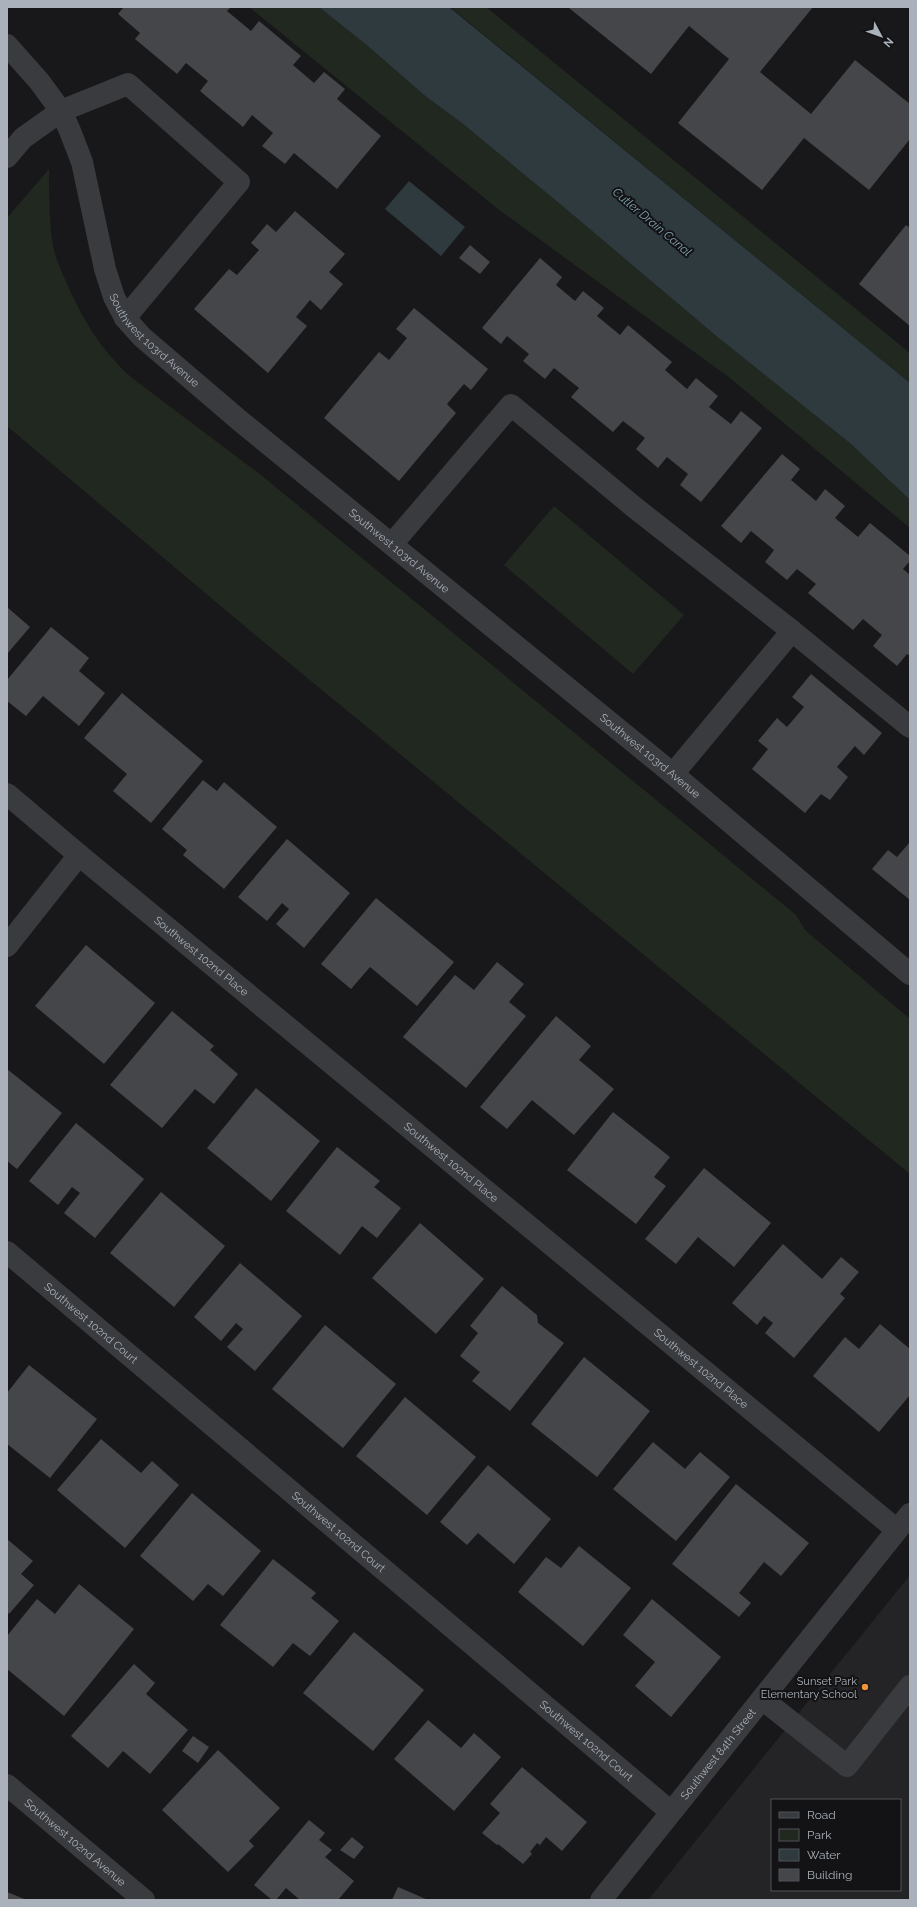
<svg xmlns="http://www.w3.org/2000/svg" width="917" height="1907" viewBox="0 0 917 1907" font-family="Raleway,sans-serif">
  <rect width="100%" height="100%" fill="#18181a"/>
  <!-- built -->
  <path fill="#242427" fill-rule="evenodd" d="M910,1575v325h-262zM772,1800h128v90h-128z"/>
  <!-- green -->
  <g fill="#202820">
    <polygon points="249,7 319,7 369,47 424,95 463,124 566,209 715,335 851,444 910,500 910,528 730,378 498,209"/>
    <polygon points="450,7 486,7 910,353 910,383"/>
    <path d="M49,169c0,26 0,52 4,77 3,14 9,27 15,40 16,36 34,65 64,92l129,97 535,440 9,15 105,89v155l-662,-545 -241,-203v-208z"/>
    <polygon points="554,506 684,615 633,674 504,565"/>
  </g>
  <!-- water -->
  <g fill="#2e3a3e">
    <polygon points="319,7 449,7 910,383 910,500 851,444 715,335 566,209 463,124 424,95 369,47"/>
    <polygon points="409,181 465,227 441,256 385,209"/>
  </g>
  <!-- building -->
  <g fill="#44464a">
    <polygon points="124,7 231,7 227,11 251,31 259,21 301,56 293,65 314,83 324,72 345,89 337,99 381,136 337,189 294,153 285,164 262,146 273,133 252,115 243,127 200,91 208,81 186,63 177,74 135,39 140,33 118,14"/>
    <polygon points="570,7 813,7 760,72 811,114 855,60 910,104 910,139 869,190 804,138 762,190 678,123 729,59 689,26 651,74 569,8"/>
    <polygon points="295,211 345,254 329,272 343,284 321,310 310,300 296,317 307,326 268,373 194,309 229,269 237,275 259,250 251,243 267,224 276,232"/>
    <polygon points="906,225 910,228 910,326 859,284"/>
    <polygon points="470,245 490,262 480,274 459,258"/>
    <polygon points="540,258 562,277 556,285 575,301 583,291 604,308 597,316 620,335 628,325 672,362 665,370 687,389 696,378 718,396 709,407 731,424 741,411 762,428 701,502 680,485 688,474 667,457 658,468 636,449 645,438 623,421 613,432 571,397 579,388 554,368 545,379 523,361 529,354 507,336 501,344 482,328"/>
    <polygon points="414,308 488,369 471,390 464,384 447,404 456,413 399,481 324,418 379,352 389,360 407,338 396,329"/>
    <polygon points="782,454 800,469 791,480 816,501 825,489 845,506 835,518 858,537 870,523 910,556 910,561 903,569 910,575 910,656 907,654 897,666 873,646 882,635 863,619 853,630 808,593 816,584 797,569 787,580 765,562 774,550 751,531 741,543 721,526"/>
    <polygon points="7,607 30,627 7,654"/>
    <polygon points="51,627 89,658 79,671 105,693 79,726 43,696 26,716 7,701 7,680"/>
    <polygon points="811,674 882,733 864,755 855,746 837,767 848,777 830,800 821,794 805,813 752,769 768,749 758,741 777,718 787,727 804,707 792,697"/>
    <polygon points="122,693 203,761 151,823 113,791 127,774 84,738"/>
    <polygon points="203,780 217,791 224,782 277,827 224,889 183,855 187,850 162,829"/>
    <polygon points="287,839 350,893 304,948 276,924 289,909 282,903 267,921 238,897"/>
    <polygon points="910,842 910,900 872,869 888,850 897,857"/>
    <polygon points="376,898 454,962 417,1006 370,967 351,989 321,964"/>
    <polygon points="86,945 155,1003 104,1064 35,1006"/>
    <polygon points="497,962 524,984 509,1002 526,1016 466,1088 403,1037 455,975 474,990"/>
    <polygon points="172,1011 214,1046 210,1050 238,1074 214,1104 195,1089 162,1128 110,1085"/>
    <polygon points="556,1016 591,1046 579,1060 614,1089 574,1135 532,1100 507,1129 480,1107"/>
    <polygon points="7,1069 62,1113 17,1169 7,1161"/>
    <polygon points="256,1088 320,1141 271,1201 207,1148"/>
    <polygon points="613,1112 670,1157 654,1177 666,1186 636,1224 567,1170"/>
    <polygon points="76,1123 144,1179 95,1238 64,1213 80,1193 72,1187 58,1205 29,1181"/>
    <polygon points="337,1147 380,1181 374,1187 401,1208 377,1238 362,1226 340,1255 286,1211"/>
    <polygon points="704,1168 771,1223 734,1267 698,1237 676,1264 645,1239"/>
    <polygon points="161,1192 225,1246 174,1307 110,1253"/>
    <polygon points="420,1223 484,1279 436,1334 372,1278"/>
    <polygon points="783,1244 822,1279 841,1257 859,1272 840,1294 845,1298 794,1358 765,1333 773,1323 764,1316 757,1325 732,1303"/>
    <polygon points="240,1263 302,1316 255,1371 227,1347 243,1329 236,1323 221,1341 194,1317"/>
    <polygon points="502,1286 537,1315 538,1323 564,1343 510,1411 472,1381 480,1372 460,1356 478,1333 470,1326"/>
    <polygon points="880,1324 910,1349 910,1395 879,1432 813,1376 845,1337 859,1349"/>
    <polygon points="325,1325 396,1384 343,1448 272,1389"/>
    <polygon points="584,1357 650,1411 597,1477 531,1424"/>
    <polygon points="29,1365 97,1419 50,1478 7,1444 7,1393"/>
    <polygon points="405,1397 476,1457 427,1515 356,1456"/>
    <polygon points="101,1439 141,1473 152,1461 179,1485 125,1548 57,1490"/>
    <polygon points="653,1442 685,1469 700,1452 730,1477 676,1541 613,1489"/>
    <polygon points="488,1465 551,1519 514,1564 478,1533 467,1545 440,1522"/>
    <polygon points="736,1484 809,1543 781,1576 764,1562 739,1593 751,1603 739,1617 672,1564"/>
    <polygon points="192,1493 261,1551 223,1596 208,1584 193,1601 140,1556"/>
    <polygon points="7,1539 33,1561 21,1574 34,1585 9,1614 7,1611"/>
    <polygon points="579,1546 631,1588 583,1646 518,1592 546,1557 561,1568"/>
    <polygon points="273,1559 316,1593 311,1598 339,1621 310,1656 293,1643 273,1667 220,1625"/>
    <polygon points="79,1584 134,1629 64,1716 7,1669 7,1636 37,1599 55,1614"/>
    <polygon points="652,1599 721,1657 671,1717 635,1686 655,1662 623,1635"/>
    <polygon points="354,1632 424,1690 373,1751 303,1693"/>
    <polygon points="134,1664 155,1683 146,1694 188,1730 150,1774 123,1751 108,1768 71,1736"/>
    <polygon points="428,1720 461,1748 474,1733 501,1757 454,1811 394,1759"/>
    <polygon points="193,1736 209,1747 198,1763 182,1751"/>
    <polygon points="218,1750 280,1808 249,1841 254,1846 228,1872 162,1810"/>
    <polygon points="522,1767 587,1822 562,1851 546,1837 540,1845 537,1843 530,1852 532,1854 523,1864 498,1844 497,1845 482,1833 500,1813 490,1804"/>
    <polygon points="309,1820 325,1833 319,1840 332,1850 325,1857 354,1881 338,1900 300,1900 286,1888 276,1900 272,1900 254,1885"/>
    <polygon points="352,1837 364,1847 354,1859 340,1850"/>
    <polygon points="398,1887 428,1900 392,1900"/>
    <polygon points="7,1892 27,1900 7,1900"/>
  </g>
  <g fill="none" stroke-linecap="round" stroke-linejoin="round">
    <!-- minor -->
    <g stroke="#393b3f" stroke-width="22">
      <path id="s1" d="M7,45l32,36 22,30 9,20 12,31 23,107 9,28 11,21 17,19 97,83 434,354 237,200"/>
      <polyline points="7,157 23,138 61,111 128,84 239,182 125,318"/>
      <polyline points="392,544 511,405 634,507 792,631"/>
      <polyline points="673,774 792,631 910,727"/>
      <path id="s2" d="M7,794l72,61 818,675"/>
      <polyline points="7,946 79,855"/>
      <path id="s3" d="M7,1252l664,560"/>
      <polyline points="762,1699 847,1766 910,1686"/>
      <path id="s4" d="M7,1785l137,115"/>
      <path id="s5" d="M601,1900l309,-386"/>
    </g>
  </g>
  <!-- markers -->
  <circle fill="#f19338" stroke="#131315" stroke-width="1.5" cx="865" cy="1687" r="4"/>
  <g text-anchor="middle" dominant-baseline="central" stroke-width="4" stroke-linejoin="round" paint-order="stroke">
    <!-- street labels -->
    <g font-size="11" fill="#aab1ba" stroke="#131315">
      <text stroke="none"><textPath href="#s1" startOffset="339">Southwest 103rd Avenue</textPath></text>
      <text stroke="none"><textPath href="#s1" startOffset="663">Southwest 103rd Avenue</textPath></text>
      <text stroke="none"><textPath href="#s1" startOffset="987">Southwest 103rd Avenue</textPath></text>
      <text stroke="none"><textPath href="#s2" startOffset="253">Southwest 102nd Place</textPath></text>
      <text stroke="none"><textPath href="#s2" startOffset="577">Southwest 102nd Place</textPath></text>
      <text stroke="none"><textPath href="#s3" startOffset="110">Southwest 102nd Court</textPath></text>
      <text stroke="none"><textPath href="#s2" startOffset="901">Southwest 102nd Place</textPath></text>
      <text stroke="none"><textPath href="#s3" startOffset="434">Southwest 102nd Court</textPath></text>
      <text stroke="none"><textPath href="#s3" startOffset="758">Southwest 102nd Court</textPath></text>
      <text stroke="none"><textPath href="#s5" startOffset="187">Southwest 84th Street</textPath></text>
      <text stroke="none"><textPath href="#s4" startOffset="89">Southwest 102nd Avenue</textPath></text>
    </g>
    <!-- poi labels -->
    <g font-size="11" fill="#aab1ba" stroke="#131315" text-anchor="end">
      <text x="857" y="1681">Sunset Park<tspan x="857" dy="13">Elementary School</tspan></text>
    </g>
    <!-- water labels -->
    <g font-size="12" font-style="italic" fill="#82a5b4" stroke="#131315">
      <text transform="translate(652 222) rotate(40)">Cutler Drain Canal</text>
    </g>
  </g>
  <!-- border -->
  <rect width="917" height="1907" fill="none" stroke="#aab1ba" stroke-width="16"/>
  <!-- legend -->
  <rect x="771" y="1799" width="130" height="92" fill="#131315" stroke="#4f5257"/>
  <rect x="779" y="1812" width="20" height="6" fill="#393b3f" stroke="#4f5257"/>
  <text x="807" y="1819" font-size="12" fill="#aab1ba">Road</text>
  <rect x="779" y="1829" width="20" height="12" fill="#202820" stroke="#4f5257"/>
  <text x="807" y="1839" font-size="12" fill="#aab1ba">Park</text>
  <rect x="779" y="1849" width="20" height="12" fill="#2e3a3e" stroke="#4f5257"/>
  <text x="807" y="1859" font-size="12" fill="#aab1ba">Water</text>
  <rect x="779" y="1869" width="20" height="12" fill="#44464a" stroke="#4f5257"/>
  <text x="807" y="1879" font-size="12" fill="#aab1ba">Building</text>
  <!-- north arrow -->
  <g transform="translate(881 36) rotate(131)" stroke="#131315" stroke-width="3" paint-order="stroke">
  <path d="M0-3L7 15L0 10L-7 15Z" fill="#aab1ba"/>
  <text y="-6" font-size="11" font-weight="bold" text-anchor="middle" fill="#aab1ba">N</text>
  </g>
</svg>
